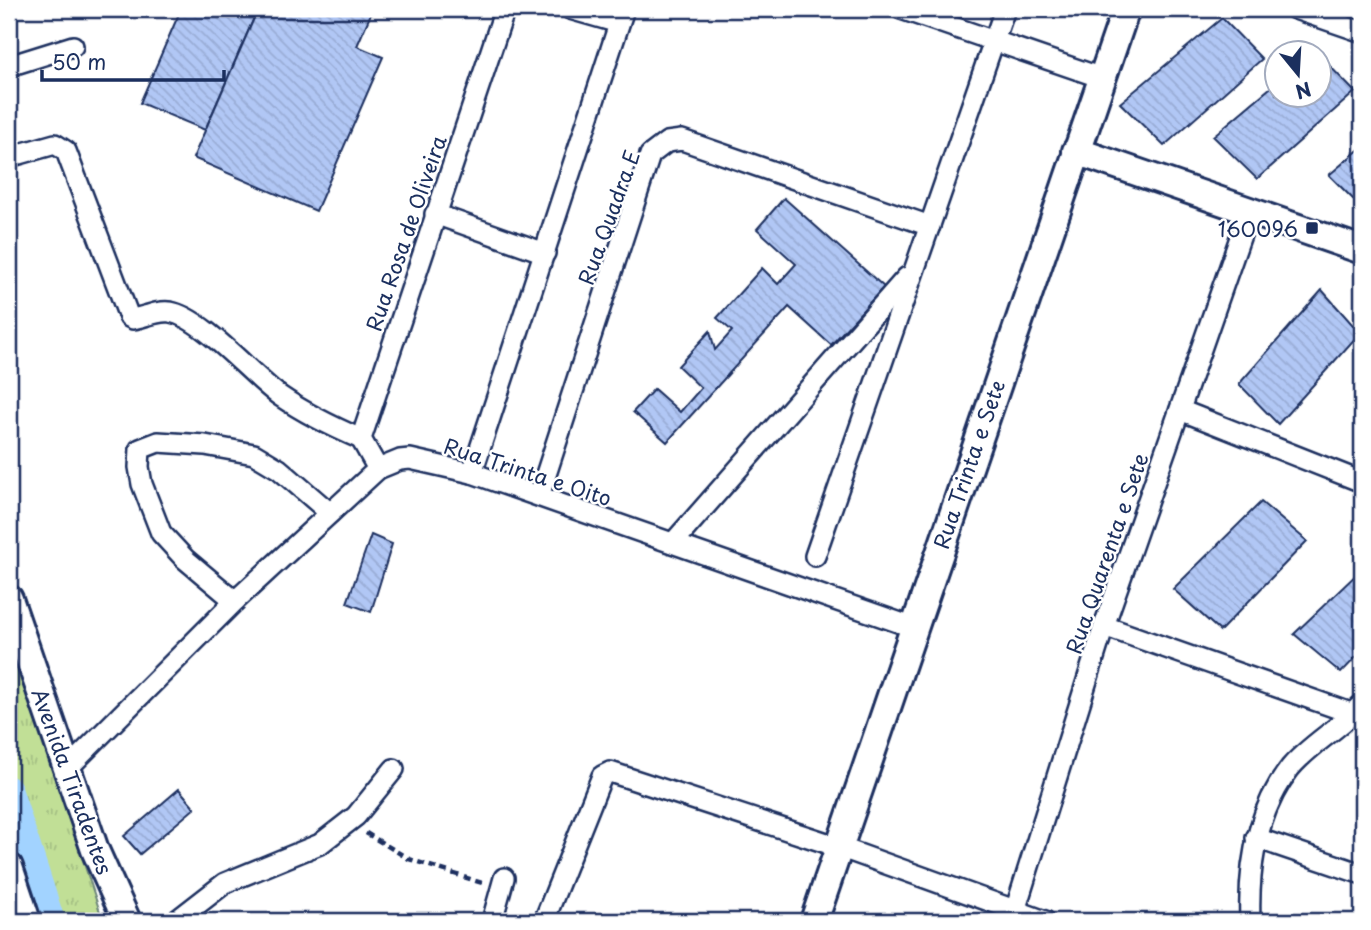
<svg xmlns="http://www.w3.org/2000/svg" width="1371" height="930" viewBox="0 0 1371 930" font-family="'Playpen Sans',sans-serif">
  <defs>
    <pattern id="park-tufts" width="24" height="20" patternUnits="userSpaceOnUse" patternTransform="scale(1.75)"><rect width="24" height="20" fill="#c1df96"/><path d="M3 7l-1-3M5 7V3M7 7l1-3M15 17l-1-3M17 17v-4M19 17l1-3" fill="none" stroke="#a5c084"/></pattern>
    <pattern id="building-back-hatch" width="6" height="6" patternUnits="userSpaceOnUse" patternTransform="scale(1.75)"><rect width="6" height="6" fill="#b1c7f5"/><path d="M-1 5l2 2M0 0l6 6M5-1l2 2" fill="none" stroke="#98abd4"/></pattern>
  </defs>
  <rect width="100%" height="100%" fill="#fff"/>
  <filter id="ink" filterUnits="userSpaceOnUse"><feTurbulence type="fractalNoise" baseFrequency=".0143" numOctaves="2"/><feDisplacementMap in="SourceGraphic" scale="14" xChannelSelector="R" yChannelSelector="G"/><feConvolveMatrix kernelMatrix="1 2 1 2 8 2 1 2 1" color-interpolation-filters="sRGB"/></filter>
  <g filter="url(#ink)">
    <!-- park -->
    <polygon fill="url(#park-tufts)" stroke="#6e877a" stroke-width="2" points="9,636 103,921 37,921 9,840"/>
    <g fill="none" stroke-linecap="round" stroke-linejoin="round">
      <!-- canal -->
      <polyline stroke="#a2d3ff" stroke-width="26" points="9,789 52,921"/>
    </g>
    <!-- building -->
    <g fill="url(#building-back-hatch)" stroke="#1b2f5e" stroke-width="2">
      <polygon points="181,9 231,9 254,18 205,130 140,103"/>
      <polygon points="258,9 373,9 357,46 383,57 316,211 193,158"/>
      <polygon points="1222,18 1262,59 1164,146 1120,103"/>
      <polygon points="1318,54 1355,92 1257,179 1213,136 1276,83 1276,94 1318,94"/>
      <polygon points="1362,147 1362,208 1329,175"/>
      <polygon points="784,198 884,287 831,345 789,307 667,442 633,412 654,389 680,412 701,388 678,366 710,331 715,350 732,331 717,318 762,268 778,284 796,264 757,229"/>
      <polygon points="1322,290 1360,333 1278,424 1239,384"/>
      <polygon points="1261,502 1307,541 1220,631 1173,589"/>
      <polygon points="371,535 392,544 371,612 347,603"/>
      <polygon points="1362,569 1362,651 1341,673 1294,634"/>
      <polygon points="179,789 195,808 140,854 124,836"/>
    </g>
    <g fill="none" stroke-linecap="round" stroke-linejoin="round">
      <defs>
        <g id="street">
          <polyline points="570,9 619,23"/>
          <polyline points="901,9 1102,78"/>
          <polyline points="1295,9 1362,32"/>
          <polyline points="9,66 73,46"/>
          <path d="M9,157l46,-13 11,7 63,166 4,2c11,-2 26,-9 37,-7 32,5 83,65 110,84 26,18 53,31 81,43"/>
          <polyline points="435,214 545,253"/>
          <polyline points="1180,410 1362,482"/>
          <polyline points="378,469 361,439 505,9"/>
          <polyline points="472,473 624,9"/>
          <polyline points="539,496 650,155 667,142 682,140 930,226"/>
          <polyline points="673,543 907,277"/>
          <polyline points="815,556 1005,9"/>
          <polyline points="235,601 185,559 161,533 142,484 139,467 140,449 158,442 205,445 254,454 279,469 330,513"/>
          <polyline points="1104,626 1362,717"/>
          <polyline points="67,769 235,601 378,469 400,460 410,459 472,473 912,627"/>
          <polyline points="1256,838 1362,874"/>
          <polyline points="1015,911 1104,626 1249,212"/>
          <polyline points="176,921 225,883 320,844 356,816 394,769"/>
          <polyline points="492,921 504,878"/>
          <polyline points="544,921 602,776 610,772 839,847 1045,921"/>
          <path d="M1250,921c-2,-53 6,-109 40,-153 19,-23 49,-39 69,-61"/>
        </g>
        <g id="secondary">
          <polyline points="1076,151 1362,250"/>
          <polyline points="9,599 95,850 127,921"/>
          <polyline points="9,867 27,921"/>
          <polyline points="814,921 1126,9"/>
        </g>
      </defs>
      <!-- street casing -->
      <use href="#street" stroke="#1b2f5e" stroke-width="24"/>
      <!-- secondary casing -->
      <use href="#secondary" stroke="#1b2f5e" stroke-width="32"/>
      <!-- path -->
      <polyline stroke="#1b2f5e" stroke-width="4.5" stroke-dasharray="7 5" stroke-linecap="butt" points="366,833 409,859 482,883"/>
      <!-- street -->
      <use href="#street" stroke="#fff" stroke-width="19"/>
      <!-- secondary -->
      <use href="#secondary" stroke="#fff" stroke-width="26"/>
    </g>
  </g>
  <!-- markers -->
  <rect fill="#1b2f5e" stroke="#fff" stroke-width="2.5" x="1305" y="221" width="14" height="14" rx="3.5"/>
  <g text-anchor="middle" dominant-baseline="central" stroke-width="5" stroke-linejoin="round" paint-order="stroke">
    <!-- street labels -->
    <g font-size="21" fill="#1b2f5e" stroke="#fff">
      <text transform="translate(608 217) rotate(-70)">Rua Quadra E</text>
      <text transform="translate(405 233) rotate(-71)">Rua Rosa de Oliveira</text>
      <text transform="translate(968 464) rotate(-71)">Rua Trinta e Sete</text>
      <text transform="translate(528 471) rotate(18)">Rua Trinta e Oito</text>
      <text transform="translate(1106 553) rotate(-71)">Rua Quarenta e Sete</text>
      <text transform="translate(73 781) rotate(70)">Avenida Tiradentes</text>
    </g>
    <!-- poi labels -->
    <g font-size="21" fill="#1b2f5e" stroke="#fff" text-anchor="end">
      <text x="1298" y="228">160096</text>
    </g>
  </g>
  <!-- margin -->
  <rect width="1371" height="930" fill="none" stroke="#fff" stroke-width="35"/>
  <rect x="18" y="18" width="1336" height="895" fill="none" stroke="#1b2f5e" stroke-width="2.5" filter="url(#ink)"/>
  <!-- north arrow -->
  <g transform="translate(1298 74) rotate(162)"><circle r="33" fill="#ffffff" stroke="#a4acbf" stroke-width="2"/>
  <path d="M0-5L12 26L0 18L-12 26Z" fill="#1b2f5e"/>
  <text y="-10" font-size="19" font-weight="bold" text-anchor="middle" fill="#1b2f5e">N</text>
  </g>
  <!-- scale -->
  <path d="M42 70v10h182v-10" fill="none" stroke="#1b2f5e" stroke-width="3.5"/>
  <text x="52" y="70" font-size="21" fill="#1b2f5e" stroke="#ffffff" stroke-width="5" paint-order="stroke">50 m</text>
</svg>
